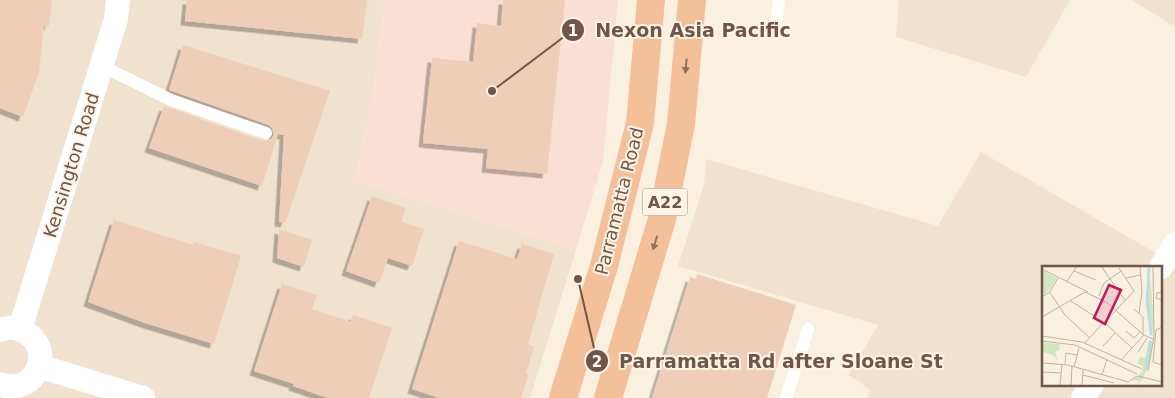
<svg xmlns="http://www.w3.org/2000/svg" width="1175" height="398" viewBox="0 0 1175 398" font-family="'DejaVu Sans',sans-serif">
  <defs>
    <filter id="shadow"><feDropShadow dx="-4.5" dy="4.5" stdDeviation="0" flood-color="#0004"/></filter>
  </defs>
  <rect width="100%" height="100%" fill="#faf0e0"/>
  <!-- residential -->
  <g fill="#f1e1cf" fill-rule="evenodd">
    <polygon points="0,0 384,0 374,88 355,180 576,250 530,398 0,398"/>
    <polygon points="899,0 1070,0 1026,77 896,37"/>
    <polygon points="1132,0 1175,0 1175,27"/>
    <path d="M981,152l194,112v134h-309l5,-8 -22,-15 29,-50 -200,-59 26,-81 2,-26 232,67zM1044,267h117v117h-117z"/>
  </g>
  <!-- commercial -->
  <polygon fill="#fadfd4" points="384,0 618,0 603,161 576,250 355,180 374,88"/>
  <!-- building -->
  <g fill="#eecdb9" filter="url(#shadow)">
    <polygon points="0,0 52,0 49,26 44,25 39,72 23,117 0,108"/>
    <polygon points="187,0 367,0 362,39 185,21"/>
    <polygon points="503,0 565,0 547,174 486,168 488,149 423,143 432,58 473,62 477,23 501,26"/>
    <polygon points="183,45 330,91 285,223 279,222 284,135 278,134 262,186 149,148 164,106 263,141 271,139 274,135 272,128 269,125 169,90"/>
    <polygon points="372,196 406,208 401,222 424,229 412,266 388,258 379,283 346,271"/>
    <polygon points="114,220 193,245 194,242 241,256 214,344 145,323 88,302"/>
    <polygon points="279,229 312,240 304,267 277,258"/>
    <polygon points="459,241 517,259 522,244 554,254 528,344 534,347 526,373 529,374 521,398 439,398 412,389"/>
    <polygon points="697,274 796,305 767,398 652,398 690,277 696,279"/>
    <polygon points="282,284 317,295 312,309 351,322 353,315 392,328 369,398 328,398 293,386 294,384 254,371"/>
  </g>
  <g fill="none" stroke-linecap="round" stroke-linejoin="round">
    <!-- service -->
    <g stroke="#fff" stroke-width="12">
      <polyline points="775,34 779,0"/>
      <polyline points="102,66 171,100 266,133"/>
      <polyline points="786,398 808,329"/>
    </g>
    <!-- minor -->
    <g stroke="#fff" stroke-width="24">
      <polyline points="1161,267 1175,244"/>
      <polyline points="20,329 116,19 118,0"/>
      <path d="M0,330c7,-3 16,-3 23,1 34,16 13,67 -23,53"/>
      <polyline points="39,366 143,398"/>
      <polyline points="1083,398 1092,384"/>
    </g>
    <!-- trunk -->
    <g stroke="#f4c09a" stroke-width="28">
      <polyline points="563,398 604,266 640,123 651,0"/>
      <polyline points="608,398 662,219 681,124 692,0"/>
    </g>
  </g>
  <!-- one-way arrows -->
  <defs><path id="oneway-solid" d="M-6-.8H1V-3.2L6.5 0L1 3.2V.8H-6Z" transform="scale(1.25)"/></defs>
  <g fill="#90705d">
    <use href="#oneway-solid" transform="translate(686 66) rotate(95)"/>
    <use href="#oneway-solid" transform="translate(655 243) rotate(107)"/>
  </g>
  <g text-anchor="middle" dominant-baseline="central" stroke-width="4" stroke-linejoin="round" paint-order="stroke">
    <!-- shield labels -->
    <rect fill="#fef4e6" stroke="#9a8578" stroke-width="1" x="642.5" y="188.5" width="45" height="27" rx="4"/>
    <g font-size="16" font-weight="bold" fill="#6f5649">
      <text x="665" y="202">A22</text>
    </g>
    <!-- street labels -->
    <g font-size="18" fill="#6f5649" stroke="#fef4e6">
      <text transform="translate(71 165) rotate(-73)">Kensington Road</text>
      <text transform="translate(619 201) rotate(-76)">Parramatta Road</text>
    </g>
  </g>
  <!-- overview -->
  <g transform="translate(1042 266)">
    <rect width="120" height="120" fill="#faf0e0"/>
    <path d="M107,0l5,52 -2,19 -5,-37zM0,4l15,8 -8,13 -7,5zM107,74l4,2 -4,24 -7,14 -6,6 4,-6 -9,1 11,-9 1,-6 -5,-2 2,-7 5,1zM1,77l17,1 -1,7h-4l3,12 -3,-7 -12,-4z" fill="#d1e6c0"/>
    <path fill="none" stroke="#b6dde2" stroke-width="2.5" d="M107,0l-2,35 4,34M104,104l5,-29"/>
    <path fill="none" stroke="#c2b2a4" stroke-width="1" d="M59,0l24,34M0,3l46,23M32,5l22,9M84,12l15,-3M25,15l10,-15M120,26l-5,1 -1,5 6,2M8,27l15,22 25,23M57,30l5,-13 17,-12M0,31l8,-5 8,-14M29,35l32,21M92,43l9,8v17M97,47l3,-21 -2,-26M0,51l43,-25 21,10 38,33 9,4M63,56l29,-31 -15,-23M63,57l27,25M120,61l-6,3 -3,32 9,3M84,65l8,7 6,-6M0,70l40,6 60,27M0,75l33,4 62,29M43,77l18,-20M61,80l12,-13M96,86l9,-14M79,94l23,-25M0,97l26,2 46,13M23,99l1,-12 11,2M32,101l5,-19M106,105l6,-34 -1,-71M0,106l19,1M41,109l31,8M60,109l5,-16M96,110l24,6M73,112l13,4 9,-6M18,120l2,-22M29,120l1,-20M40,120l1,-16"/>
    <path fill="#c2185b" fill-opacity="0.15" stroke="#c2185b" stroke-width="2.5" d="M67,19l12,5 -16,34 -11,-6z"/>
    <rect width="120" height="120" fill="none" stroke="#6f5649" stroke-width="2.5"/>
  </g>
  <!-- callouts -->
  <path fill="none" stroke="#6f5649" stroke-width="2" d="M492 91L573 30M578 279L597 361"/>
  <g fill="#6f5649" stroke="#fef4e6" stroke-width="2">
    <circle cx="492" cy="91" r="5"/>
    <circle cx="578" cy="279" r="5"/>
    <circle cx="573" cy="30" r="12"/>
    <circle cx="597" cy="361" r="12"/>
  </g>
  <g font-size="15" text-anchor="middle" font-weight="bold" fill="#fff">
    <text x="573" y="36">1</text>
    <text x="597" y="367">2</text>
  </g>
  <g font-size="19" text-anchor="middle" font-weight="bold" fill="#6f5649" stroke="#fef4e6" stroke-width="4" stroke-linejoin="round" paint-order="stroke">
    <text x="693" y="37">Nexon Asia Pacific</text>
    <text x="781" y="368">Parramatta Rd after Sloane St</text>
  </g>
</svg>
